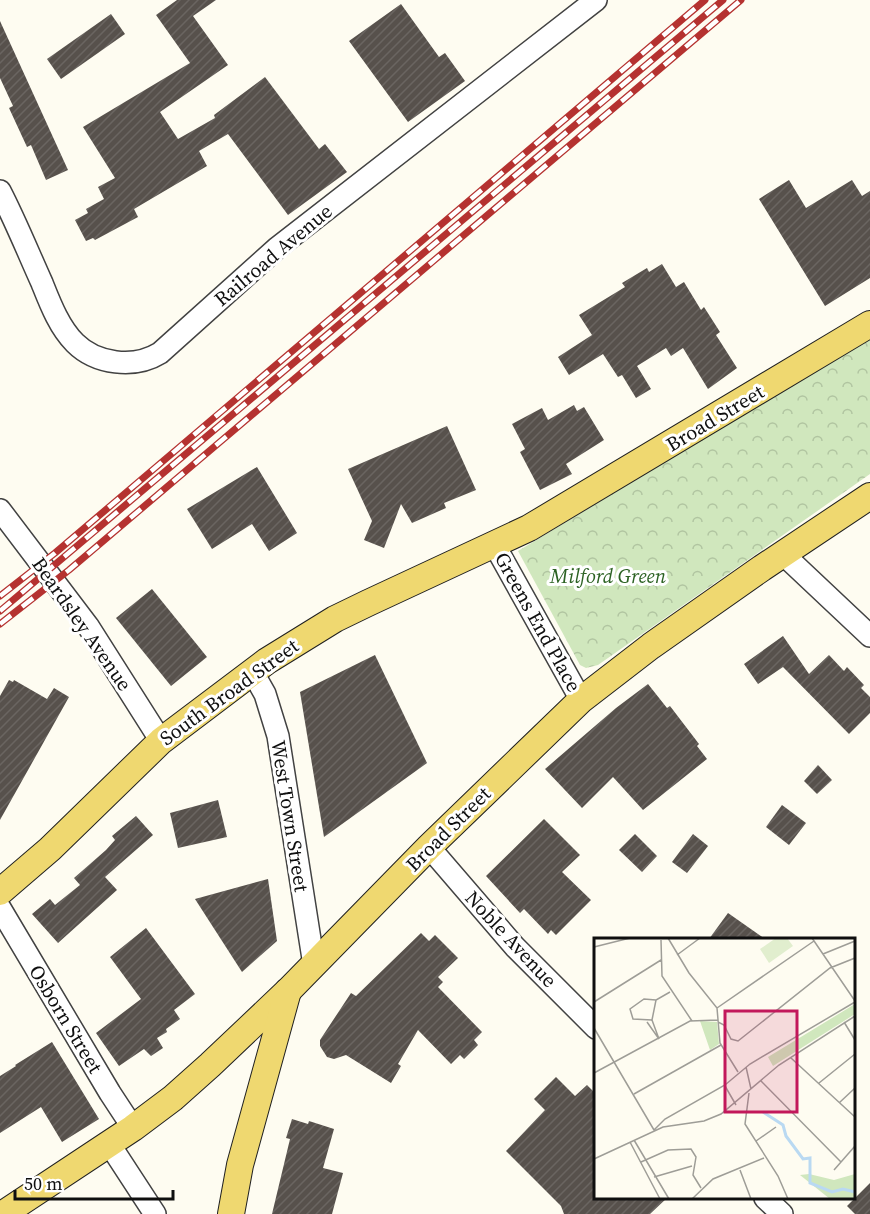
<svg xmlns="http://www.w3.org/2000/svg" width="870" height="1214" viewBox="0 0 870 1214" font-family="'Source Serif 4',serif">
  <defs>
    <pattern id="park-crowns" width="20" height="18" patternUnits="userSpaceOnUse" patternTransform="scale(1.5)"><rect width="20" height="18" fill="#d0e7bd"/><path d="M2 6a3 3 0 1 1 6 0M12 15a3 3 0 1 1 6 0" fill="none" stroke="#b1c5a1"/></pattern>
    <pattern id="building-hatch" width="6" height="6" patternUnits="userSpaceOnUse" patternTransform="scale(1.5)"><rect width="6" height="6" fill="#57514c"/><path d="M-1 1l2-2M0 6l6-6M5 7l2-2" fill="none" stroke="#6a6561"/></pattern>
  </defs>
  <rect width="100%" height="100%" fill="#fefcf1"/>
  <!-- park -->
  <polygon fill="url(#park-crowns)" points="870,338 870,474 598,665 586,668 580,665 518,551"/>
  <!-- building -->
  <g fill="url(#building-hatch)">
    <polygon points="177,0 216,0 193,16 228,65 160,112 178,139 215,118 214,115 265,77 319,149 325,144 347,172 288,215 228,134 199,151 207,166 134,209 138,217 95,240 93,238 86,241 75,220 88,213 86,209 104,199 98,187 115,178 83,127 190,63 156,15"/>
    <polygon points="401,4 439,57 445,53 465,81 408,122 349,41"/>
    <polygon points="111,14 125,34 61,79 47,59"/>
    <polygon points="0,21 68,170 46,180 31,145 27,147 9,108 13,106 0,78"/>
    <polygon points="789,180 806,208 852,180 862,196 870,191 870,278 825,306 759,199"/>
    <polygon points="662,264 676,287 684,282 701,310 704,307 720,332 716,335 737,368 708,389 683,348 671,356 666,348 637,366 651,389 636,398 622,375 618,377 603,354 569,375 558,357 592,335 579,315 625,287 622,283 647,268 649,272"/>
    <polygon points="574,405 577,411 584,407 604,440 566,464 572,474 540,490 520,452 525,449 512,424 542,408 548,420"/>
    <polygon points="447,426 476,490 444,503 446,508 412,523 401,504 384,548 364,540 372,521 348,469"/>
    <polygon points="257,467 297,533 269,551 252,524 212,549 187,509"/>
    <polygon points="152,589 207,657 171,686 116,618"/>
    <polygon points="783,636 809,674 829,655 844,671 847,667 864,685 861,688 870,697 870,713 849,734 783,667 758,684 744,664"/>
    <polygon points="375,655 427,763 324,837 300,692"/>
    <polygon points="9,680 13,682 14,680 47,699 54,688 69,697 0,820 0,696"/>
    <polygon points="648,684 667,708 670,706 699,744 697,746 707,759 643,810 613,777 582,808 545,769 616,708"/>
    <polygon points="818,765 832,780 817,794 804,781"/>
    <polygon points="218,800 227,837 178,848 170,813"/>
    <polygon points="782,805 806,823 789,845 766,827"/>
    <polygon points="136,816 153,835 105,877 117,890 58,943 32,914 50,899 55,905 80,885 74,878 106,850 115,840 112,836"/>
    <polygon points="544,819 580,855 562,872 591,900 556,935 551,930 548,934 524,909 520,913 486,876"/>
    <polygon points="635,834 657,856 642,872 619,850"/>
    <polygon points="693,834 708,846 687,873 672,862"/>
    <polygon points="268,879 277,941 242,972 195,899"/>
    <polygon points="728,913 765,939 709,939"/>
    <polygon points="146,928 195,994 174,1010 180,1019 166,1029 167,1032 157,1038 163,1048 151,1056 144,1049 119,1066 96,1033 141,999 110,957"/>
    <polygon points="421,933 429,941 435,935 458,958 438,977 443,982 438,987 482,1032 474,1040 478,1045 464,1059 460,1055 451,1064 418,1030 398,1064 401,1066 391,1083 346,1055 334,1059 327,1057 320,1046 320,1040 351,993 356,996"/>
    <polygon points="52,1042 99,1119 62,1142 41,1107 0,1133 0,1076 16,1066 15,1065"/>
    <polygon points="556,1077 575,1096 587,1085 596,1094 596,1197 668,1197 650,1214 564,1214 561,1206 506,1151 545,1110 534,1099"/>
    <polygon points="292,1119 308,1124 309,1121 334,1129 323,1168 343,1173 332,1214 272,1214 290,1139 286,1138"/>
    <polygon points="870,1183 870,1214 855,1214 847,1206"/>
  </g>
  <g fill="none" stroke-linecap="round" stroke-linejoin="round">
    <defs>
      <g id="minor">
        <path d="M0,191c15,29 28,61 42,92 8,20 17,44 33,60 21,21 59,26 85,10l117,-105 319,-248"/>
        <polyline points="0,510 88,626 161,741"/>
        <polyline points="494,544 581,700"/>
        <polyline points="783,554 870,636"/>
        <polyline points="252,671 265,694 278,736 314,965"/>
        <polyline points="429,847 515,947 596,1028"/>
        <polyline points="0,908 110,1093 133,1128"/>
        <polyline points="110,1145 155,1214"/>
        <polyline points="765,1198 782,1214"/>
      </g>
      <g id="major">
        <polyline points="0,892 50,849 161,741 267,661 335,619 368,603 529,528 870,324"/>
        <polyline points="3,1214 133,1128 173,1098 210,1065 288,991 429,847 581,700 651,646 762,568 870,496"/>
        <polyline points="231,1214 240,1165 288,991"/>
      </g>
    </defs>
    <!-- minor casing -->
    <use href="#minor" stroke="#424242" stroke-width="24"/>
    <!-- major casing -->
    <use href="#major" stroke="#202020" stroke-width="28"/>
    <!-- minor -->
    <use href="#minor" stroke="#fff" stroke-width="21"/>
    <!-- major -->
    <use href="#major" stroke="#efd870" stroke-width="26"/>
    <defs>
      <g id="rail">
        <polyline points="0,596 55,553 705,0"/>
        <polyline points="0,611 723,0"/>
        <polyline points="0,624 69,570 741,0"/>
      </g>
    </defs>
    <!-- rail casing -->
    <use href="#rail" stroke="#b53230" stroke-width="7"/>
    <!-- rail -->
    <use href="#rail" stroke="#fff" stroke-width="4.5" stroke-dasharray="14" stroke-linecap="butt"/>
  </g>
  <g text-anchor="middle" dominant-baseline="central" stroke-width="6" stroke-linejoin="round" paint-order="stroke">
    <!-- street labels -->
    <g font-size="20" fill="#0f0f0f" stroke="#fff">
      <text transform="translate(273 255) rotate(-40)">Railroad Avenue</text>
      <text transform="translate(715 418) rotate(-31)">Broad Street</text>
      <text transform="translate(538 622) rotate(61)">Greens End Place</text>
      <text transform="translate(82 624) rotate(55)">Beardsley Avenue</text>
      <text transform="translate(229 692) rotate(-36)">South Broad Street</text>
      <text transform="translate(290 816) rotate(81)">West Town Street</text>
      <text transform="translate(448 829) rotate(-45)">Broad Street</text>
      <text transform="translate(511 939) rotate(47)">Noble Avenue</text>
      <text transform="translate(66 1019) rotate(59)">Osborn Street</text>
    </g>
    <!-- park labels -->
    <g font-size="20" font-style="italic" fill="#2c6223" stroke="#fff">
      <text x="608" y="576">Milford Green</text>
    </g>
  </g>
  <!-- overview -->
  <g transform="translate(594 938)">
    <rect width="261" height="261" fill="#fefcf1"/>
    <path d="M215,236l25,6 21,-6v25h-25l-30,-24z" fill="#d0e7bd"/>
    <path d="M261,66v10l-82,52 -5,-9zM106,83l17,1 2,22 -9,6z" fill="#d0e7bd"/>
    <path d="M182,0h11l6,8 -24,17 -9,-14z" fill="#e1eece"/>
    <path fill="none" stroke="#b9d9f2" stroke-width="3" d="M169,174l20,13 3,11 17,23 7,-1v25l22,9 11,-3 12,3"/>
    <path fill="none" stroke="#9e9d97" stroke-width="1.5" d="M74,0l21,35 28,35 3,35 18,29M218,0l43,63M67,2l1,36 30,45M0,9l36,-9M229,16l32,-13M83,17l23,-17M0,64l67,-42M123,70l97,-67M58,82l-19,-1 -3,-10 14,-10 12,1M58,82l4,-20 14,-8M53,84l12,17 -7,-19M124,84l6,3 7,14 7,2 92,-73 25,-10M250,84l11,18M0,90l60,102M197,120l64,59M152,129l5,22M0,135l96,-52 28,-1M167,143l80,81M225,145l36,-29M131,148l11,19M155,155l-4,31 33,52 10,23M40,156l87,-49M245,165l16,-15M60,192l11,-11 60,-34 25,-21 105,-62M40,202l35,59M162,203l20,-14M36,204l30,57M0,221l69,-32 41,-6 17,-7 58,-49 76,-49M47,224l27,-12 23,-1 5,8 -3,18 8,13M146,232l11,29M240,232l21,-24M60,239l38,-11M98,261l21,-20 51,-21"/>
    <path fill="#c2185b" fill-opacity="0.15" stroke="#c2185b" stroke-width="3" d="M131,73h72v101h-72z"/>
    <rect width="261" height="261" fill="none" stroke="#0f0f0f" stroke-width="3"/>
  </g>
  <!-- scale -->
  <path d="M15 1190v9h158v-9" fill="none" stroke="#0f0f0f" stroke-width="3"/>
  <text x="24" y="1190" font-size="18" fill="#0f0f0f" stroke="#ffffff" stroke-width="4.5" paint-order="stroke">50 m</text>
</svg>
